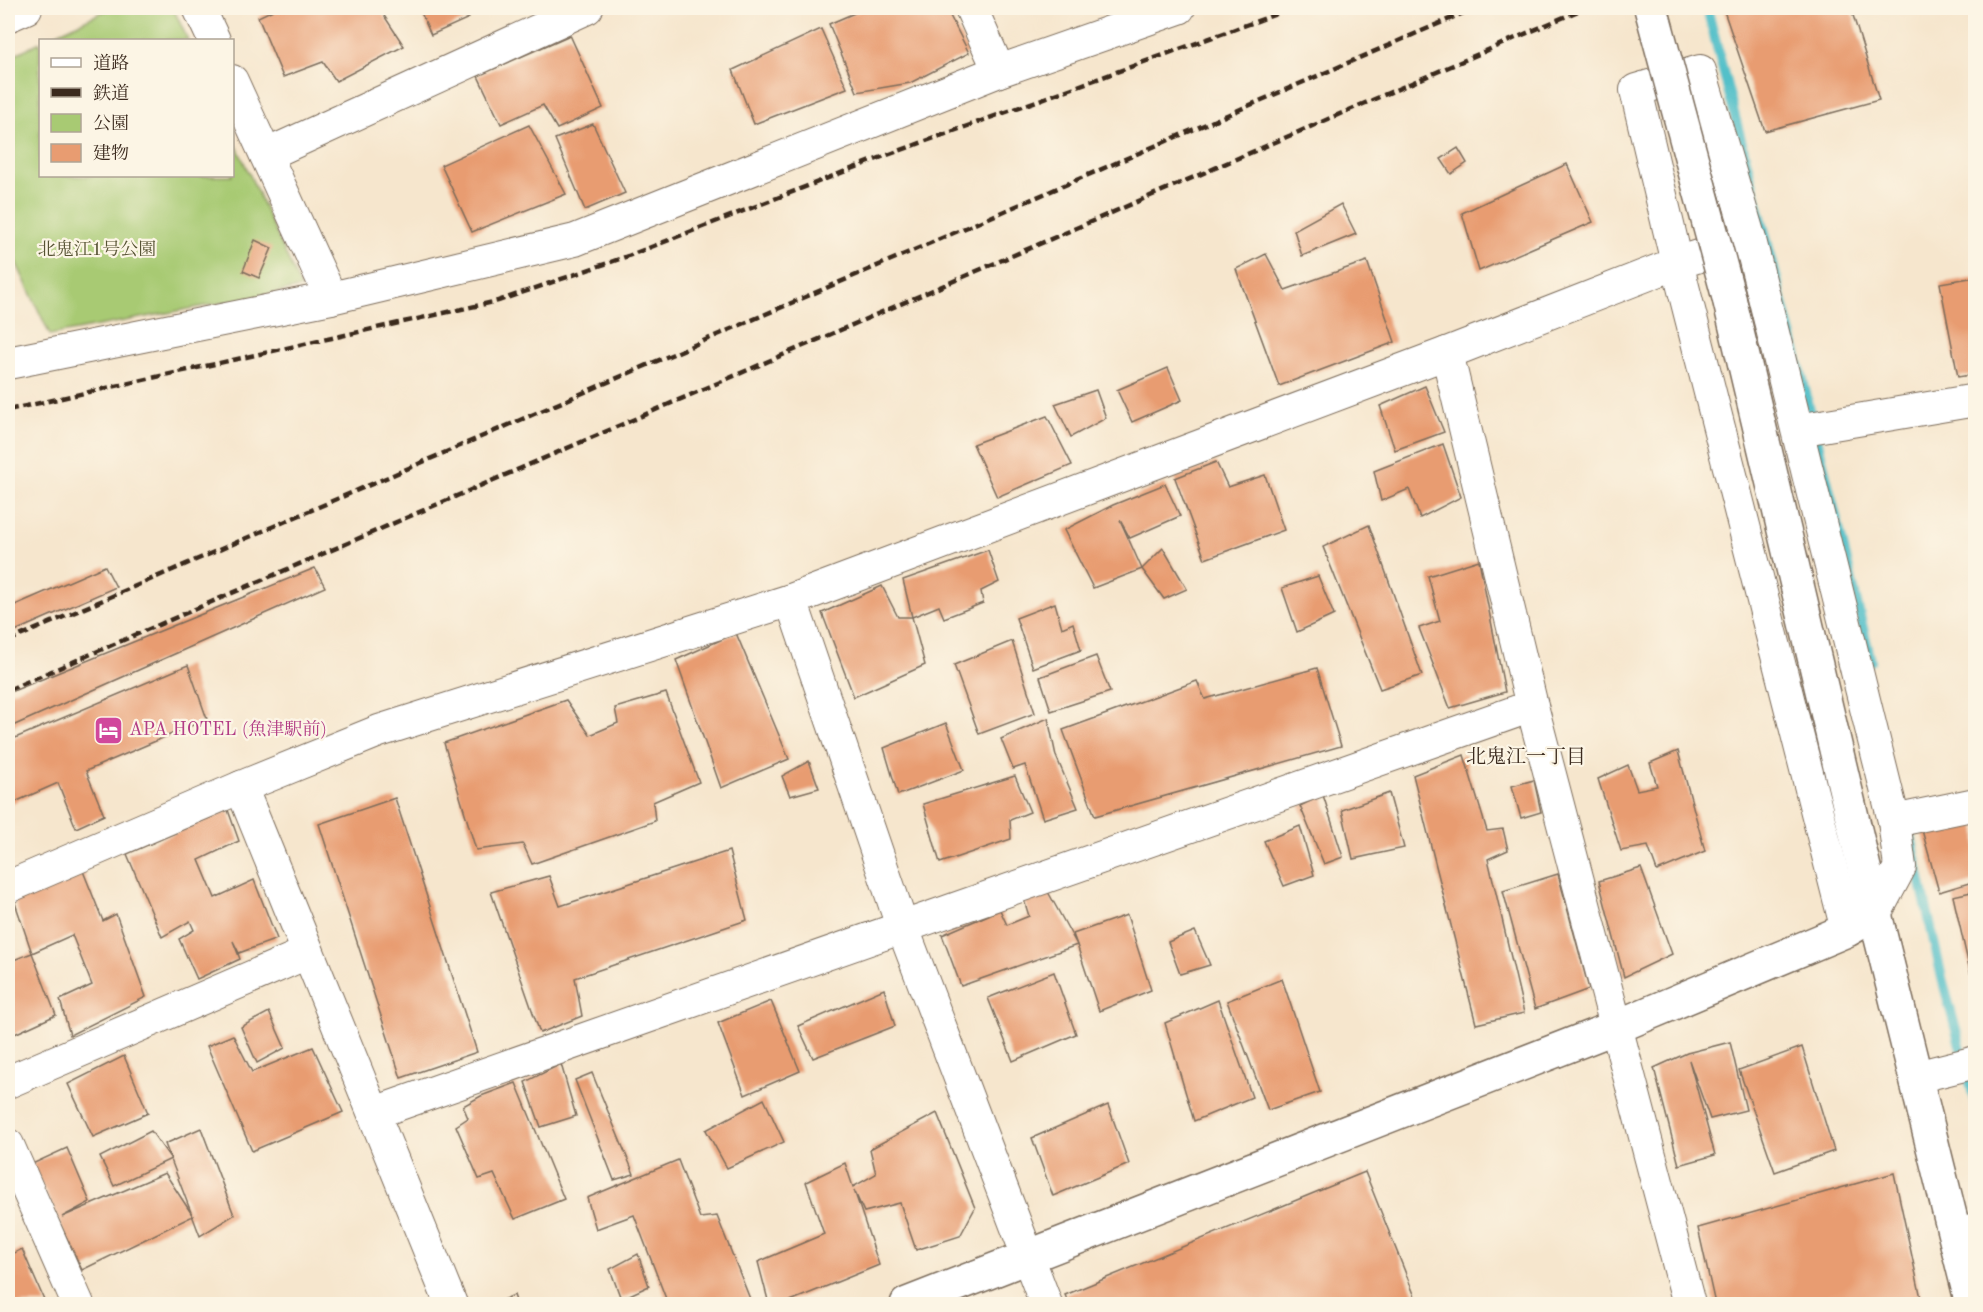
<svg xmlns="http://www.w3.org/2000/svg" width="1983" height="1312" viewBox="0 0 1983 1312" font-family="'Old Standard TT','Noto Serif JP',serif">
  <rect width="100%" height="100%" fill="#fcf5e5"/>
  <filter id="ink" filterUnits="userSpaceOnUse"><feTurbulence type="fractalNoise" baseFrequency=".0167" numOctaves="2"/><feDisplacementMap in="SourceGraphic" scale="12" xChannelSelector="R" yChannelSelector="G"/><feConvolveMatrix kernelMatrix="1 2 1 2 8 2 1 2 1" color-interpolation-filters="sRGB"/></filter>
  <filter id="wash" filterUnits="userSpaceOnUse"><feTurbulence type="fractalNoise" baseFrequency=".008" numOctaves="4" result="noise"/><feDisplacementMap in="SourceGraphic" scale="24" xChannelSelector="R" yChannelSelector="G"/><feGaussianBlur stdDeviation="1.35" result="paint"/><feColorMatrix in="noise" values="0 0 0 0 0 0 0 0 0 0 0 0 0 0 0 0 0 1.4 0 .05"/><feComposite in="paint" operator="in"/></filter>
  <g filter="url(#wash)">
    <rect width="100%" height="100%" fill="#f6e6cd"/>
    <!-- green -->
    <g fill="#a8ca73" stroke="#727a48" stroke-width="1.5">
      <polygon points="111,8 173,8 188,40 43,40"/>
      <polygon points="40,42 40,176 232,176 233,138 301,288 50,335 8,245 8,58"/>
    </g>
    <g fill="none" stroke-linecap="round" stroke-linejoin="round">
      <!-- stream -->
      <g stroke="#52c0c9" stroke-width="10">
        <polyline points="1707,8 1803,381 1871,661"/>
        <polyline points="1911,837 1942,978 1976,1105"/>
      </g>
    </g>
    <g id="blocks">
      <!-- building -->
      <g fill="#e89c71">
        <polygon points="277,8 379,8 404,46 336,81 323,62 283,77 258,17"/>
        <polygon points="419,8 463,8 469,18 431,35"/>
        <polygon points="866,8 946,8 969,53 910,83 857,92 829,24"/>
        <polygon points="1723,8 1864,8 1852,12 1879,100 1765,131"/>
        <polygon points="821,29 847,88 754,124 733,70"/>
        <polygon points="570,35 603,108 557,129 543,105 501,124 478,76"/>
        <polygon points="593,124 625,193 585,210 555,139"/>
        <polygon points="529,125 566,194 472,232 441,165"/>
        <polygon points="1458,148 1467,163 1451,174 1441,159"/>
        <polygon points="1567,164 1593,222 1479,271 1462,213"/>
        <polygon points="1341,204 1356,234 1302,256 1294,230"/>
        <polygon points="255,240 272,248 259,278 243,271"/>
        <polygon points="1266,254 1285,290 1367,261 1395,342 1279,386 1236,269"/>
        <polygon points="1976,277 1976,374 1958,377 1940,283"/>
        <polygon points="1168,368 1182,400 1132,422 1117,390"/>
        <polygon points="1425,386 1444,432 1395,450 1380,406"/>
        <polygon points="1096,390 1106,418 1071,437 1055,404"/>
        <polygon points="1047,416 1072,465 997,497 973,444"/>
        <polygon points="1443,444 1461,497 1420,518 1409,489 1381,501 1374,471"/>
        <polygon points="1216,462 1228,487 1265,475 1284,530 1205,559 1175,478"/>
        <polygon points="1165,484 1180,516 1130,538 1120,520 1142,569 1093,588 1064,530 1113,505"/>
        <polygon points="1369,525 1422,675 1380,689 1323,547"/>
        <polygon points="1163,548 1187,589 1164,599 1142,569"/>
        <polygon points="988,550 999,582 981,591 983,603 944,618 939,606 912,617 925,665 854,697 822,613 882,586 898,617 912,617 903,580"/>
        <polygon points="1479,560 1505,692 1450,708 1419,628 1440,621 1428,576"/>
        <polygon points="105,566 116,587 8,634 8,608"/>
        <polygon points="315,568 325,587 8,728 8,693"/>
        <polygon points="1318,576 1334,615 1297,632 1282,588"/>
        <polygon points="1055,603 1062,628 1073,623 1081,650 1033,668 1016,618"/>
        <polygon points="736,633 789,759 721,788 676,660"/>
        <polygon points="1012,641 1035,713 979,734 954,665"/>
        <polygon points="1096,656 1110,692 1051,711 1040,677"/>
        <polygon points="188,665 207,719 86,771 104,815 76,828 58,783 8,805 8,741"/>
        <polygon points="1317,668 1341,746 1095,816 1063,730 1197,681 1205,699"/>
        <polygon points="666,693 699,782 653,802 655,821 532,864 523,844 476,850 444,743 566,700 590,735 618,723 615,708"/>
        <polygon points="1048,718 1056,756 1078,808 1043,819 1025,765 1013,769 1001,739"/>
        <polygon points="946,723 964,770 898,795 884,748"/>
        <polygon points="1678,751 1705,851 1657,871 1648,846 1621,851 1598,779 1628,765 1637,790 1657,786 1650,763"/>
        <polygon points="1464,755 1487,831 1503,829 1508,850 1488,859 1524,1013 1476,1024 1413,775"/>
        <polygon points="809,761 819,788 790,796 782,776"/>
        <polygon points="1015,776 1030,812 1010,820 1011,839 940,863 923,804"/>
        <polygon points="1534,780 1541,812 1521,818 1512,786"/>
        <polygon points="1389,793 1404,848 1353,859 1342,810"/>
        <polygon points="1323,795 1343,857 1324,864 1300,806"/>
        <polygon points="395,798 477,1052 401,1078 319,824"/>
        <polygon points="228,810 239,841 199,860 215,898 254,880 277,939 239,953 233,941 240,959 197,979 179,939 194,930 190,921 162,937 127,854"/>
        <polygon points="1976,820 1976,881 1939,892 1922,830"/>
        <polygon points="1300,826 1314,875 1284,886 1264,841"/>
        <polygon points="729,851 747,920 575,978 582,1016 540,1033 491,892 549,876 560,906"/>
        <polygon points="1641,868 1672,954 1624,977 1599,881"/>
        <polygon points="83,871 103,921 116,914 146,997 70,1035 60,1000 92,985 72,935 32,953 56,1015 8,1037 8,962 32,953 13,897"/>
        <polygon points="1558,874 1589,989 1535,1009 1503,891"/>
        <polygon points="1047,890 1077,945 1073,934 1127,915 1151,990 1099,1011 1077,945 961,986 942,935 1000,910 1007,925 1029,916 1024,900"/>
        <polygon points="1976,891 1976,993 1975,993 1953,896"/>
        <polygon points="1195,931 1210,965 1180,974 1168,942"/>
        <polygon points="1054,972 1076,1034 1013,1061 988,998"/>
        <polygon points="1282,979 1320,1092 1268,1110 1227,1001"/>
        <polygon points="884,989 895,1026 813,1058 798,1026"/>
        <polygon points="1218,1000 1252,1097 1194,1121 1165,1023"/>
        <polygon points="771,1001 800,1071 745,1095 718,1023"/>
        <polygon points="269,1012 285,1048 257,1063 241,1027"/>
        <polygon points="233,1035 252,1072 313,1047 343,1112 252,1151 207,1046"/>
        <polygon points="1730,1042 1746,1110 1710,1119 1689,1060 1715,1155 1679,1165 1654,1068 1687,1053"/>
        <polygon points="1802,1047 1834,1151 1775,1172 1739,1070"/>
        <polygon points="124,1056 148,1113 93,1137 68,1084"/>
        <polygon points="561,1064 576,1116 541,1127 525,1082"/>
        <polygon points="592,1073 634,1174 614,1180 575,1080"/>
        <polygon points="516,1083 564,1199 515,1219 494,1174 479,1179 456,1126 468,1118 463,1106 481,1096"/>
        <polygon points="764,1099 784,1142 727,1168 706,1130"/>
        <polygon points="1108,1105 1129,1164 1053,1196 1032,1138"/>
        <polygon points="937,1113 975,1208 960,1236 916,1250 900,1203 864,1212 854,1190 879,1265 783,1304 769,1304 758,1262 824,1234 806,1182 845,1163 853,1187 876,1174 870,1149"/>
        <polygon points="201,1128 234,1215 200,1236 165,1144"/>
        <polygon points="151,1131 171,1159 114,1186 100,1157"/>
        <polygon points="67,1148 90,1202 62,1217 165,1173 193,1216 82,1270 32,1164"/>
        <polygon points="678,1160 700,1218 717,1216 752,1304 668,1304 634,1215 596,1229 587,1198"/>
        <polygon points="1365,1172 1418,1304 1069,1304 1065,1295"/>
        <polygon points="1894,1173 1921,1298 1897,1304 1715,1304 1698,1228"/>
        <polygon points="22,1249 46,1304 8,1304 8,1256"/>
        <polygon points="638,1254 649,1286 621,1299 610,1269"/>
        <polygon points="514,1295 517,1304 493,1304"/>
      </g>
    </g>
  </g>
  <g filter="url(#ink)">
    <use href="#blocks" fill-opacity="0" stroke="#7c6c5b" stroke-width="1.5"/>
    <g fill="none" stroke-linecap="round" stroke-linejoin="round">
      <defs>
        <g id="minor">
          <polyline points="199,8 214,40"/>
          <polyline points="971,8 999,71"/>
          <polyline points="8,16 26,8"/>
          <polyline points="232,81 331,298"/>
          <polyline points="266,155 587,8"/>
          <polyline points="1750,240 1700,71 1636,90 1677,263 1847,930"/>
          <polyline points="1447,353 1532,706 1689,1304"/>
          <polyline points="8,363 331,298 575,240 999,71 1179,8"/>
          <polyline points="1798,430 1976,400"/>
          <polyline points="791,600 902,926 1046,1304"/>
          <polyline points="241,787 451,1304"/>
          <polyline points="1894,821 1976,804"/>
          <polyline points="8,887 241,787 379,731 791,600 1447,353 1677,263 1750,240 1894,821 1900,867 1875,914"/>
          <polyline points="1916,1077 1976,1062"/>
          <polyline points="8,1082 307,953"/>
          <polyline points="374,1113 1532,706"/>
          <polyline points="8,1145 78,1304"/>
          <polyline points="1955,1234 1976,1229"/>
        </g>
        <g id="tertiary">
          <polyline points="1729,298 1875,914 1972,1304"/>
          <polyline points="907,1304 1616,1027 1847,930 1875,914"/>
        </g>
      </defs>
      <!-- minor casing -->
      <use href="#minor" stroke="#7c6c5b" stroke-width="34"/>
      <!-- tertiary casing -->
      <use href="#tertiary" stroke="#7c6c5b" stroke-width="36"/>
      <!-- minor -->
      <use href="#minor" stroke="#fff" stroke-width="32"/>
      <!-- tertiary -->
      <use href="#tertiary" stroke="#fff" stroke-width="33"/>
      <!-- rail -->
      <g stroke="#3b2a1e" stroke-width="4.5" stroke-dasharray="9 4.5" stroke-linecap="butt">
        <polyline points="8,410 498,301 628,256 882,157 1293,8"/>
        <polyline points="8,641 1475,8"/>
        <polyline points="8,690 1585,8"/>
      </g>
      <defs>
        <polyline id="tertiary-bridge" points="1651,8 1729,298"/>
      </defs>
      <!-- tertiary-bridge casing -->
      <use href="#tertiary-bridge" stroke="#7c6c5b" stroke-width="36" stroke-linecap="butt"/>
      <!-- tertiary-bridge -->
      <use href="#tertiary-bridge" stroke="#fff" stroke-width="33"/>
    </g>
  </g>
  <!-- icons -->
  <defs>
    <symbol id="hotel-square" viewBox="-11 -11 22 22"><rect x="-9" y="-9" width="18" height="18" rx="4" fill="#d1479c" stroke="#fcf5e5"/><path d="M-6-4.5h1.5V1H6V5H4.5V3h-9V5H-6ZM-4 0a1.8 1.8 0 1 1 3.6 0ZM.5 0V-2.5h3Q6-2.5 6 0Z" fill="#fff"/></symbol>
  </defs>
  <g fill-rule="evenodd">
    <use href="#hotel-square" x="92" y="714" width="33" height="33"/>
  </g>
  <g text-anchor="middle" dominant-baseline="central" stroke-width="4.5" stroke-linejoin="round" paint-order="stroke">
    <!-- park labels -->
    <g font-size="18" fill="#565233" stroke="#fcf5e5">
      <text x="97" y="250">北鬼江1号公園</text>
    </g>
    <!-- hotel labels -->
    <g font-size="18" fill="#b23c85" stroke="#fcf5e5" text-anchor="start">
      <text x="129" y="730">APA HOTEL (魚津駅前)</text>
    </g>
    <!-- neighbourhood labels -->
    <g font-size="20" fill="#3b2a1e" stroke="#fcf5e5">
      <text x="1526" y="758">北鬼江一丁目</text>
    </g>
  </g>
  <!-- margin -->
  <rect width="1983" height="1312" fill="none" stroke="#fcf5e5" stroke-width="30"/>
  <!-- legend -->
  <rect x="39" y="39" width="195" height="138" fill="#fcf5e5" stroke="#afa495" stroke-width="1.5"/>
  <rect x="51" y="58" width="30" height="9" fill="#ffffff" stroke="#afa495" stroke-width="1.5"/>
  <text x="93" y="69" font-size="18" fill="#3b2a1e">道路</text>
  <rect x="51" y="88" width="30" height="9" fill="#3b2a1e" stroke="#afa495" stroke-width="1.5"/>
  <text x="93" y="99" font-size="18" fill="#3b2a1e">鉄道</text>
  <rect x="51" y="114" width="30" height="18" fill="#a8ca73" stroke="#afa495" stroke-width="1.5"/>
  <text x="93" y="129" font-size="18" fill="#3b2a1e">公園</text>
  <rect x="51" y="144" width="30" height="18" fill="#e89c71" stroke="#afa495" stroke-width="1.5"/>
  <text x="93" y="159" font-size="18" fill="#3b2a1e">建物</text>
</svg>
